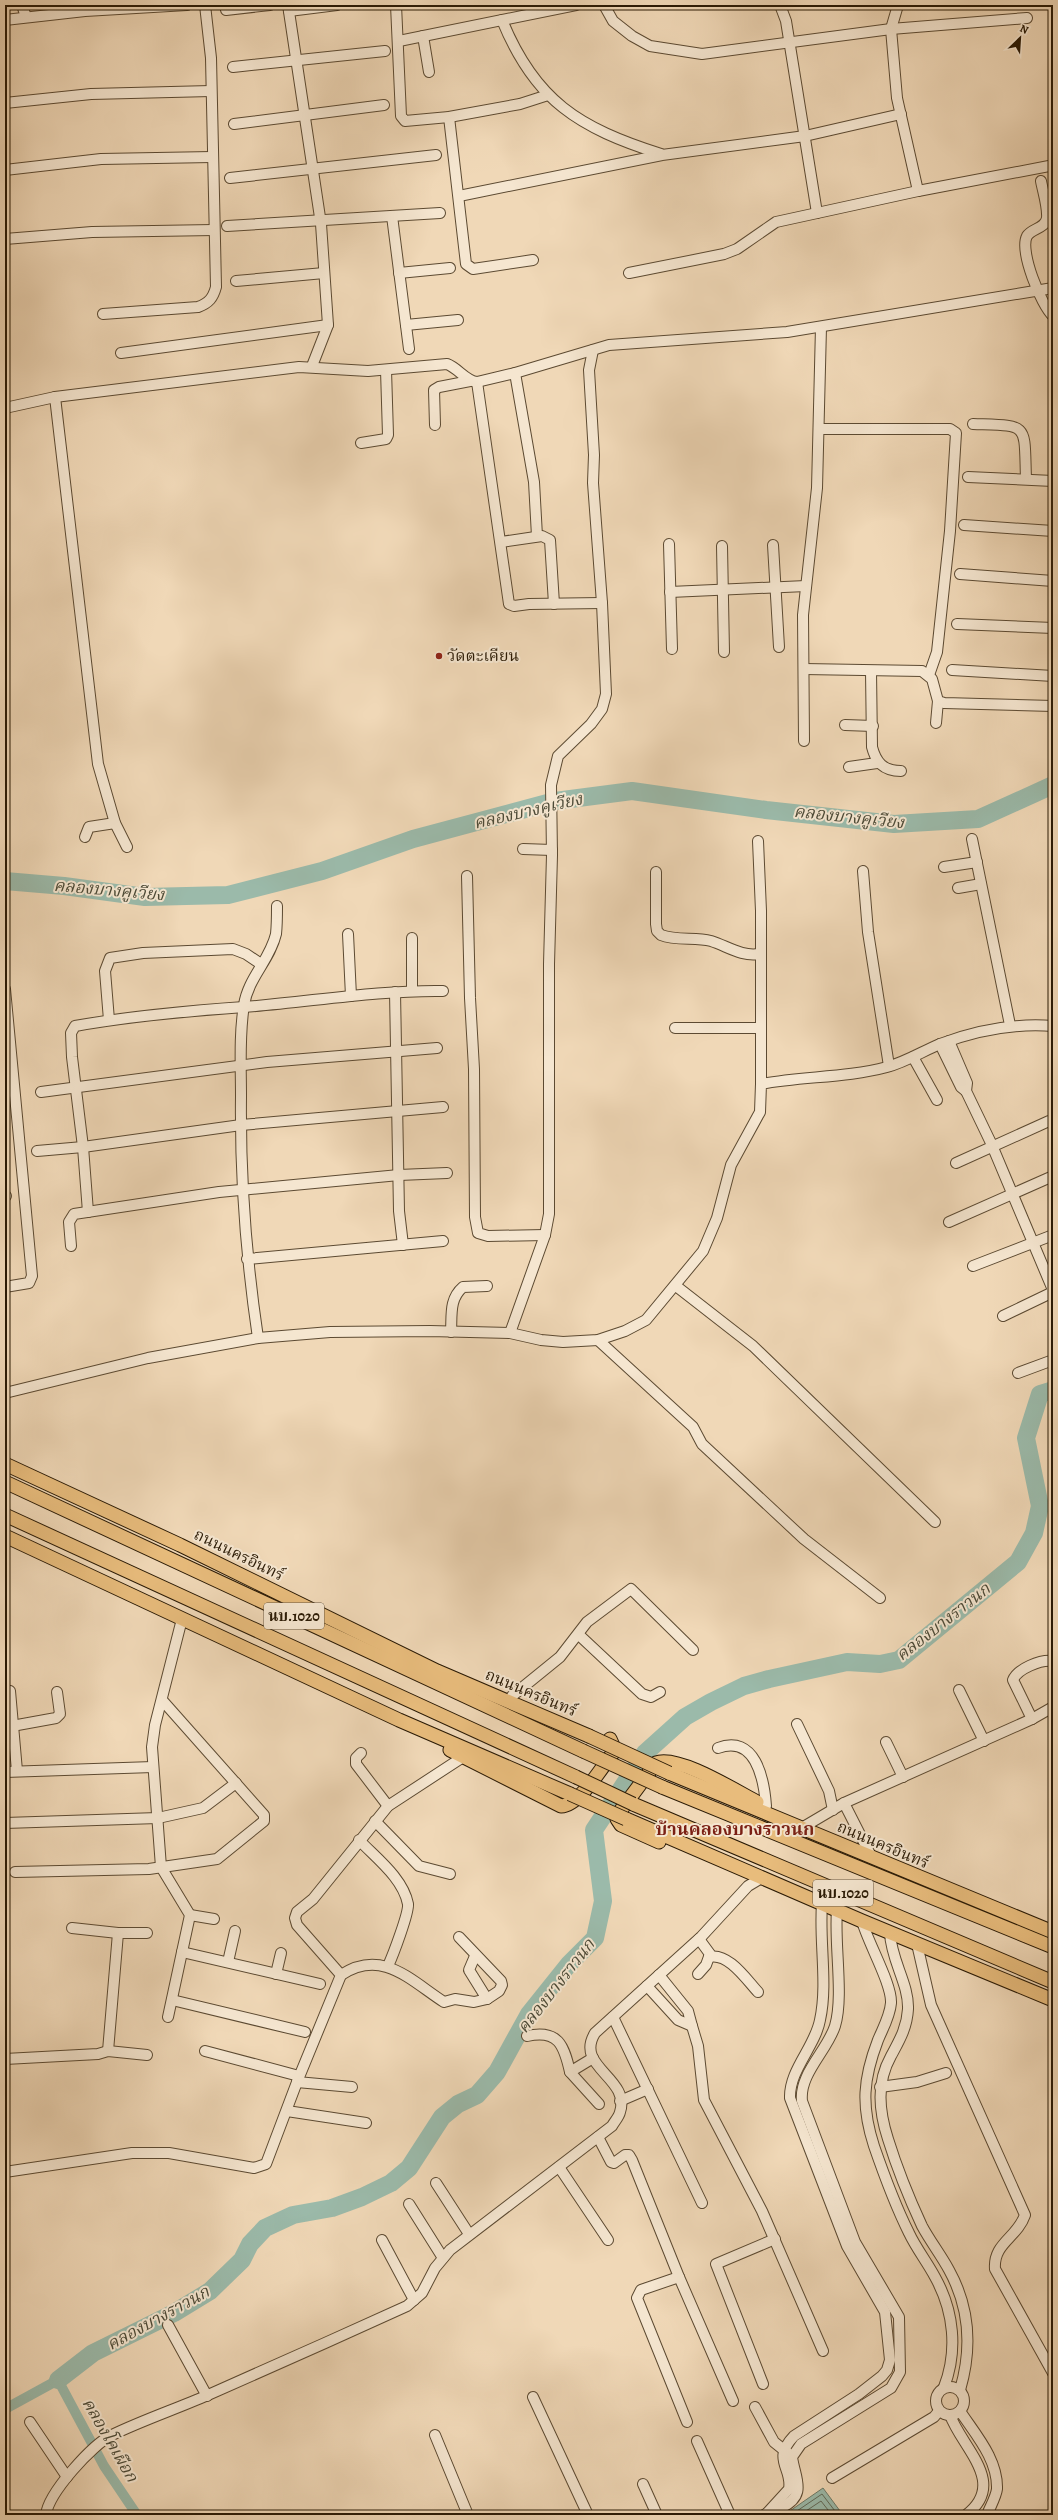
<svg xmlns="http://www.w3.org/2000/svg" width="1058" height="2520" viewBox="0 0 1058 2520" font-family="Alegreya,'Noto Serif Thai',serif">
  <rect width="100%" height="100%" fill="#f0d8b7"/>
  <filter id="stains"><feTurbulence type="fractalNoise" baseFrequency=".005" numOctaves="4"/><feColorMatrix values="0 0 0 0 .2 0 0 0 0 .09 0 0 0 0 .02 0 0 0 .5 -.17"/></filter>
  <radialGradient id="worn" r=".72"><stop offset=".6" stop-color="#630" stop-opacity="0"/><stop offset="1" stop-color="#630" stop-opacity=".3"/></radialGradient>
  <!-- water -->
  <polygon fill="#9bbaaa" stroke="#6e7a68" points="823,2488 843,2515 784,2515"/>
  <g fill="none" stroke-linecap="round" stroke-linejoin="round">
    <!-- shore -->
    <g stroke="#626a58" stroke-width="1">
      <polyline points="791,2515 822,2494 838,2515"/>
      <polyline points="800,2515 821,2501 832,2515"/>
    </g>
    <!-- canal -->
    <polyline stroke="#9bbaaa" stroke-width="10" points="5,2409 58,2380 104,2466 137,2515"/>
    <!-- river -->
    <g stroke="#9bbaaa" stroke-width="18">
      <polyline points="5,881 64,886 145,897 228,895 322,871 413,839 555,801 632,791 766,810 894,824 978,819 1053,785"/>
      <polyline points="58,2380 93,2353 174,2313 210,2291 242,2260 250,2244 265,2228 293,2215 332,2208 362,2197 391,2183 409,2168 442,2117 458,2104 477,2095 497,2072 529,2014 569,1964 595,1938 603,1901 594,1830 645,1753 685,1717 711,1702 744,1686 769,1679 847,1662 880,1664 899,1660 1018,1562 1034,1533 1040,1506 1026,1438 1040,1394 1053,1390"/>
    </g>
    <defs>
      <g id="minor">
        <polyline points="22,5 26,17"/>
        <polyline points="288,5 321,224 328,325 312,366"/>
        <polyline points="396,5 401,116 405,121 449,117 520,104 548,95"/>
        <polyline points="604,5 613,21 632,36 650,46 702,54 891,29 1027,18"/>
        <polyline points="780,5 786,21 817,213"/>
        <polyline points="898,5 891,29 897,98 918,191"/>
        <polyline points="226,10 270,5"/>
        <polyline points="289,11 337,5"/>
        <polyline points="5,20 85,11 187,5"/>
        <path d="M502,20c33,81 77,108 159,134"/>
        <polyline points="423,36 429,72"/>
        <polyline points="399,41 576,5"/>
        <polyline points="233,67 385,51"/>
        <polyline points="5,103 91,94 211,91"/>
        <polyline points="449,117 466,264 473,269 533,260"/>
        <polyline points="234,124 384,105"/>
        <polyline points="5,170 101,159 212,157"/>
        <polyline points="230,178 436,155"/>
        <path d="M1041,181c2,11 7,26 6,37 -2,11 -15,10 -20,18 -8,15 14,69 26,80"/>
        <polyline points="459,196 662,155 805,136 901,114"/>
        <polyline points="392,216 409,349"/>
        <polyline points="227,226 440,213"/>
        <polyline points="5,239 92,232 214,230"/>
        <polyline points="399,273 450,268"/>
        <polyline points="629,273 724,254 737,249 776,222 918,191 1049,166"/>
        <polyline points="236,281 324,273"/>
        <path d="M103,314l95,-7c11,-4 15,-9 18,-20l-5,-229 -6,-53"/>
        <polyline points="406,325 458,320"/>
        <polyline points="121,353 328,325"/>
        <polyline points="515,373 534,482 537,536"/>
        <polyline points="477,382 509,604 514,606 529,604 602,603"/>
        <polyline points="55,397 98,764 115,823 127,847"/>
        <path d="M5,408l50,-11 244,-30 69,4 79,-7c11,4 19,17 30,18l38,-9 94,-28 178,-13 266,-44"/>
        <path d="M973,424c57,2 51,-2 53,55"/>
        <polyline points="435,425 434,390 439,387 470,381"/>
        <polyline points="819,429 950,429 956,433 950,531 937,652 929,675"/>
        <polyline points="361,443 386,439 388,435 386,370"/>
        <polyline points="968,477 1053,481"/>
        <polyline points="964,525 1053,531"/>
        <polyline points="501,542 542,536 550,540 554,604"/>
        <polyline points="669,544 672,649"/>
        <polyline points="773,545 779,647"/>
        <polyline points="722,546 724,652"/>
        <polyline points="960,574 1053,581"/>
        <polyline points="670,592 806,586"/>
        <polyline points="957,624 1053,628"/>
        <polyline points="804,669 922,671 932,679 938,701 944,703 1053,706"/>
        <polyline points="952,670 1053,676"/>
        <path d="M871,671l1,76c4,15 11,24 29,24"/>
        <polyline points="936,723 938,701"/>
        <polyline points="845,725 873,726"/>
        <polyline points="804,741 803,615 817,488 821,327"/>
        <polyline points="849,767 877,763"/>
        <polyline points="85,837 89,827 115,823"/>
        <polyline points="972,839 1010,1025"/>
        <polyline points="758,841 761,911 761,1084"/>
        <polyline points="523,849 552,850"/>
        <polyline points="944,867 977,862"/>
        <polyline points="863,871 868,932 889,1066"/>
        <path d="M656,872v52l1,7 4,4c15,6 34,2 50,6 16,5 31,16 48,13"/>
        <polyline points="467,876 470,998 474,1069 475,1217 478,1233 488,1236 545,1235"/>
        <polyline points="958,888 981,884"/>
        <polyline points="348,934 351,996"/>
        <polyline points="5,989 32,1276 29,1283 5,1287"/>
        <polyline points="412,990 412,938"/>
        <polyline points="395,992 399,1211 403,1245"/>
        <polyline points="109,1020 105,971 110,958 143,953 233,949 246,954 261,964"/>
        <polyline points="675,1028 760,1028"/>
        <polyline points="949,1041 967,1083 966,1091 991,1143 1053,1290"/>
        <polyline points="940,1044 961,1087 966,1091"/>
        <polyline points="913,1057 937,1100"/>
        <polyline points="41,1092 267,1062 437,1048"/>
        <polyline points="37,1151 83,1147 241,1125 443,1107"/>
        <polyline points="956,1163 1049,1121"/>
        <polyline points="5,1196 6,1196"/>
        <path d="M88,1212l-5,-65 -11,-90 -1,-24 4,-7c56,-10 112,-15 169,-19 66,-5 132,-17 199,-16"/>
        <polyline points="949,1222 1053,1176"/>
        <polyline points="71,1246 69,1222 74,1214 219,1192 399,1175 447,1173"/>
        <polyline points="247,1259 443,1241"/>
        <polyline points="973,1266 1053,1235"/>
        <polyline points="676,1286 753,1346 935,1522"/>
        <polyline points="1003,1316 1053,1292"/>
        <path d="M451,1332c1,-17 -2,-33 12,-45l24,-1"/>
        <polyline points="510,1333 545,1235 549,1214 549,964 552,855 551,785 558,756 591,724 602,709 606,694 602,603 593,483 594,455 589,370 593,350"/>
        <path d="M258,1338c-12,-81 -18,-160 -17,-242 0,-29 -2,-61 3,-91 4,-27 26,-45 32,-71 1,-9 1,-19 1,-28"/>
        <polyline points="598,1340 693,1427 702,1444 804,1539 880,1598"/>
        <polyline points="1018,1373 1053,1360"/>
        <path d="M5,1393l143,-35 110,-20 72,-6 100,-1 80,2 31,7 22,2 35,-2 27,-9 21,-11 57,-69 14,-33 14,-53 29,-53 1,-28c42,-8 85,-6 126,-17 19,-5 36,-16 53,-23 37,-14 74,-21 113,-18"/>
        <polyline points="579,1635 642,1694 651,1697 660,1692"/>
        <polyline points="959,1690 984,1741"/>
        <polyline points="10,1691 17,1771"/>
        <polyline points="512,1696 560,1657 587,1622 631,1589 693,1650"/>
        <path d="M1032,1719l-19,-39c4,-11 28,-21 40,-19"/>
        <polyline points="797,1724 829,1791 833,1810"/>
        <polyline points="12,1726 56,1718 60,1714 57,1692"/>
        <polyline points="886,1742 903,1777"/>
        <path d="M718,1748c37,-14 46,30 48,58"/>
        <polyline points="361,1753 356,1758 356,1764 388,1806"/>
        <polyline points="5,1772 153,1767"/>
        <polyline points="844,1803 872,1858"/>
        <polyline points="375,1821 419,1866 450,1874"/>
        <polyline points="5,1823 158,1818 203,1808 236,1783"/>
        <polyline points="800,1829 844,1803 1032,1719 1053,1707"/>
        <path d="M359,1840c17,18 44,38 49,64 1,9 -15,51 -20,62"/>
        <polyline points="15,1872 149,1869 217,1859 264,1821 264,1815 162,1700"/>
        <polyline points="190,1915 214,1919"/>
        <path d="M862,1921c6,22 30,63 29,82 -1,13 -8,25 -13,37 -15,39 -17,66 -4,106 10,29 21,59 35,87 7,15 18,29 26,44 19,34 23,74 9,110"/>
        <polyline points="72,1928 118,1933 147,1933"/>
        <path d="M890,1933c1,27 19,51 18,76 -1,19 -9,32 -17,47 -15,27 -12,55 -3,83 9,29 21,59 34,87 8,15 19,29 27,44 21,38 23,79 11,120"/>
        <polyline points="459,1937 501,1981 502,1985 499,1991 487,1999"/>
        <path d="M917,1944l14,61 94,210c-8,23 -32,28 -30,54l58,104"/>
        <polyline points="182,1952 320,1984"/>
        <path d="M709,1957c19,-5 37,22 49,35"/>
        <polyline points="228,1962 235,1931"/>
        <polyline points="276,1974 281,1953"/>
        <polyline points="698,1974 706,1965 710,1954 699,1939"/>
        <path d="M341,1975c41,-27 69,5 103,27l11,-3 19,3 13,-3 -18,-29 6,-14"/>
        <polyline points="647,1986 678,2020 692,2026 688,2011 659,1975"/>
        <polyline points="172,2000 305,2032"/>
        <polyline points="168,2017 190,1915 161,1867 152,1747 155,1725 182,1619"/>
        <polyline points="613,2017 702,2203"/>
        <polyline points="692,2026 698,2046 704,2100 762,2211 823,2351"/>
        <path d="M527,2036c31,-7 37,9 43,36"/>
        <polyline points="108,2051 118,1933"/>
        <polyline points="205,2051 299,2076"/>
        <polyline points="593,2058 570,2072 599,2104"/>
        <polyline points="5,2059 98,2054 108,2051 147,2055"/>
        <polyline points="297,2082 352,2087"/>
        <polyline points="880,2087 917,2082 946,2073"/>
        <polyline points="620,2101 648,2089"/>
        <polyline points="287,2111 366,2123"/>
        <polyline points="598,2137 611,2162 614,2163 625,2155 629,2155 632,2160 679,2277 733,2401"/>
        <polyline points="559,2167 608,2240"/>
        <polyline points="5,2172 132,2153 169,2153 254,2168 266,2164 297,2082 341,1975 297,1925 295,1918 297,1912 313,1899 388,1806 463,1757"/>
        <polyline points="436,2183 469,2234"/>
        <polyline points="409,2204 443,2258"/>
        <polyline points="382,2240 414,2300"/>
        <polyline points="679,2277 641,2290 637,2298 687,2422"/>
        <polyline points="168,2325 207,2396"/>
        <polyline points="763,2384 716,2264 775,2239"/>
        <circle cx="950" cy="2401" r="14"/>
        <polyline points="533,2397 588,2515"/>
        <polyline points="755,2407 774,2442 789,2454"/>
        <path d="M960,2411c15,23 38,48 37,78 -1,8 -7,18 -10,26"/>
        <path d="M950,2415c12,33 58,68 16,100"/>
        <polyline points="30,2422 67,2477"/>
        <polyline points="435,2435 468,2515"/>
        <polyline points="697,2441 730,2515"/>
        <polyline points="832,2478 934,2417 939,2411"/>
        <polyline points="643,2484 657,2515"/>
        <path d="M768,2512l21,-23c4,-21 -18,-29 5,-53l65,-42 23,-18 5,-6 3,-10 -5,-48 -38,-66 -57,-148c-1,-28 25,-51 30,-78 8,-36 -1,-79 2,-116"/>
        <path d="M46,2515c2,-22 47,-71 66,-80 31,-15 64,-26 96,-40 66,-29 133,-59 199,-89l15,-13 13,-25 15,-18 162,-124c2,-4 7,-9 8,-14 11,-34 -46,-45 -25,-79l106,-96 47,-51 15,-9"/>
        <path d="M764,2515c5,-4 11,-4 17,-7 27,-13 14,-29 11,-51l9,-13 90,-56 9,-16 -1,-55 -44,-75 -53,-141c-3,-27 25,-50 33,-75 9,-30 -1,-82 2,-116"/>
      </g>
      <g id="major">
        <polyline points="5,1464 180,1545 437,1671 589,1736"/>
        <polyline points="5,1482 583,1751"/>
        <polyline points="5,1515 576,1777"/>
        <polyline points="5,1536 399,1720 570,1794"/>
        <path d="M450,1750l111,56c19,-1 40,-38 52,-53l1,-5 -4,-9"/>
        <polyline points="669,1773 1053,1932"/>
        <polyline points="662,1787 1053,1947"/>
        <polyline points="633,1804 1053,1982"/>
        <polyline points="626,1819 862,1921 1053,2000"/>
        <path d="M659,1842l-38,-17 -4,-6 1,-5 38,-51c21,-9 80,28 101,39"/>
      </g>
    </defs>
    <!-- minor casing -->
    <use href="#minor" stroke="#5c4a32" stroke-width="12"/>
    <!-- major casing -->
    <use href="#major" stroke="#2a1a05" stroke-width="15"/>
    <!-- minor -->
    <use href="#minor" stroke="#f5e6d0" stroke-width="10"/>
    <!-- major -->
    <use href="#major" stroke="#e8bc7c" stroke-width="13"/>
    <defs>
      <g id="major-bridge">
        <polyline points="589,1736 669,1773"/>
        <polyline points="583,1751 662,1787"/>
        <polyline points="576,1777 633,1804"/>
        <polyline points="570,1794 626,1819"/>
      </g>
    </defs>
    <!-- major-bridge casing -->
    <use href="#major-bridge" stroke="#2a1a05" stroke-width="15" stroke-linecap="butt"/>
    <!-- major-bridge -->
    <use href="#major-bridge" stroke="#e8bc7c" stroke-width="13"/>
  </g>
  <!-- markers -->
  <circle fill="#8f2418" stroke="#f5e6d0" stroke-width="1.5" cx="439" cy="656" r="4"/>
  <g text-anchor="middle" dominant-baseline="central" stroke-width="4" stroke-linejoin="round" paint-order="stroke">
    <!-- shield labels -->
    <g fill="#f5e6d0" stroke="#675742" stroke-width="1">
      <rect x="264" y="1603" width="60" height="26" rx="3"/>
      <rect x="813" y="1880" width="60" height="26" rx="3"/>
    </g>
    <g font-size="15" font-weight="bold" fill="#2a1a05">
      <text x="294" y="1616">นบ.1020</text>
      <text x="843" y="1893">นบ.1020</text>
    </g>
    <!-- poi labels -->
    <g font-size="16" fill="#2a1a05" stroke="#f5e6d0" text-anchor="start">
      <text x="447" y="656">วัดตะเคียน</text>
    </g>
    <!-- street labels -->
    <g font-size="16" fill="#2a1a05" stroke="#f5e6d0">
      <text transform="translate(239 1555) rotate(26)">ถนนนครอินทร์</text>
      <text transform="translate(531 1693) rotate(23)">ถนนนครอินทร์</text>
      <text transform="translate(883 1845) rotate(23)">ถนนนครอินทร์</text>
    </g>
    <!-- water labels -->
    <g font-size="17" font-style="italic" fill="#4c4a37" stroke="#f5e6d0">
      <text transform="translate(528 811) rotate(-13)">คลองบางคูเวียง</text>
      <text transform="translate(849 817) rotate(6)">คลองบางคูเวียง</text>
      <text transform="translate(109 890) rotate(5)">คลองบางคูเวียง</text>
      <text transform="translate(943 1622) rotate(-38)">คลองบางราวนก</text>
      <text transform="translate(556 1986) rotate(-52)">คลองบางราวนก</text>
      <text transform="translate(158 2318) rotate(-29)">คลองบางราวนก</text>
      <text transform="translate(110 2440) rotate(60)">คลองโคเผือก</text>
    </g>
    <!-- quarter labels -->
    <g font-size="18" font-weight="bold" fill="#7a1f14" stroke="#f5e6d0">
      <text x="735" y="1829">บ้านคลองบางราวนก</text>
    </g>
  </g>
  <!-- margin -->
  <rect width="1058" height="2520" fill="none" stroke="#f0d8b7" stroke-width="20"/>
  <rect x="6" y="6" width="1046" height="2508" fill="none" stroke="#2a1a05" stroke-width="2"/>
  <rect x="10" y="10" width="1038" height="2500" fill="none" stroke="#2a1a05"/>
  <!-- north arrow -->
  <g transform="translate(1020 38) rotate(25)" stroke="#f5e6d0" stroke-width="3" paint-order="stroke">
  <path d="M0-3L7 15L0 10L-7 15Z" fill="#2a1a05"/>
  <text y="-6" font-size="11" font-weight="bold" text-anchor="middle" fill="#2a1a05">N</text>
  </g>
  <rect width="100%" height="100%" filter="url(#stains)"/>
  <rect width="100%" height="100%" fill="url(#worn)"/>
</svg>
